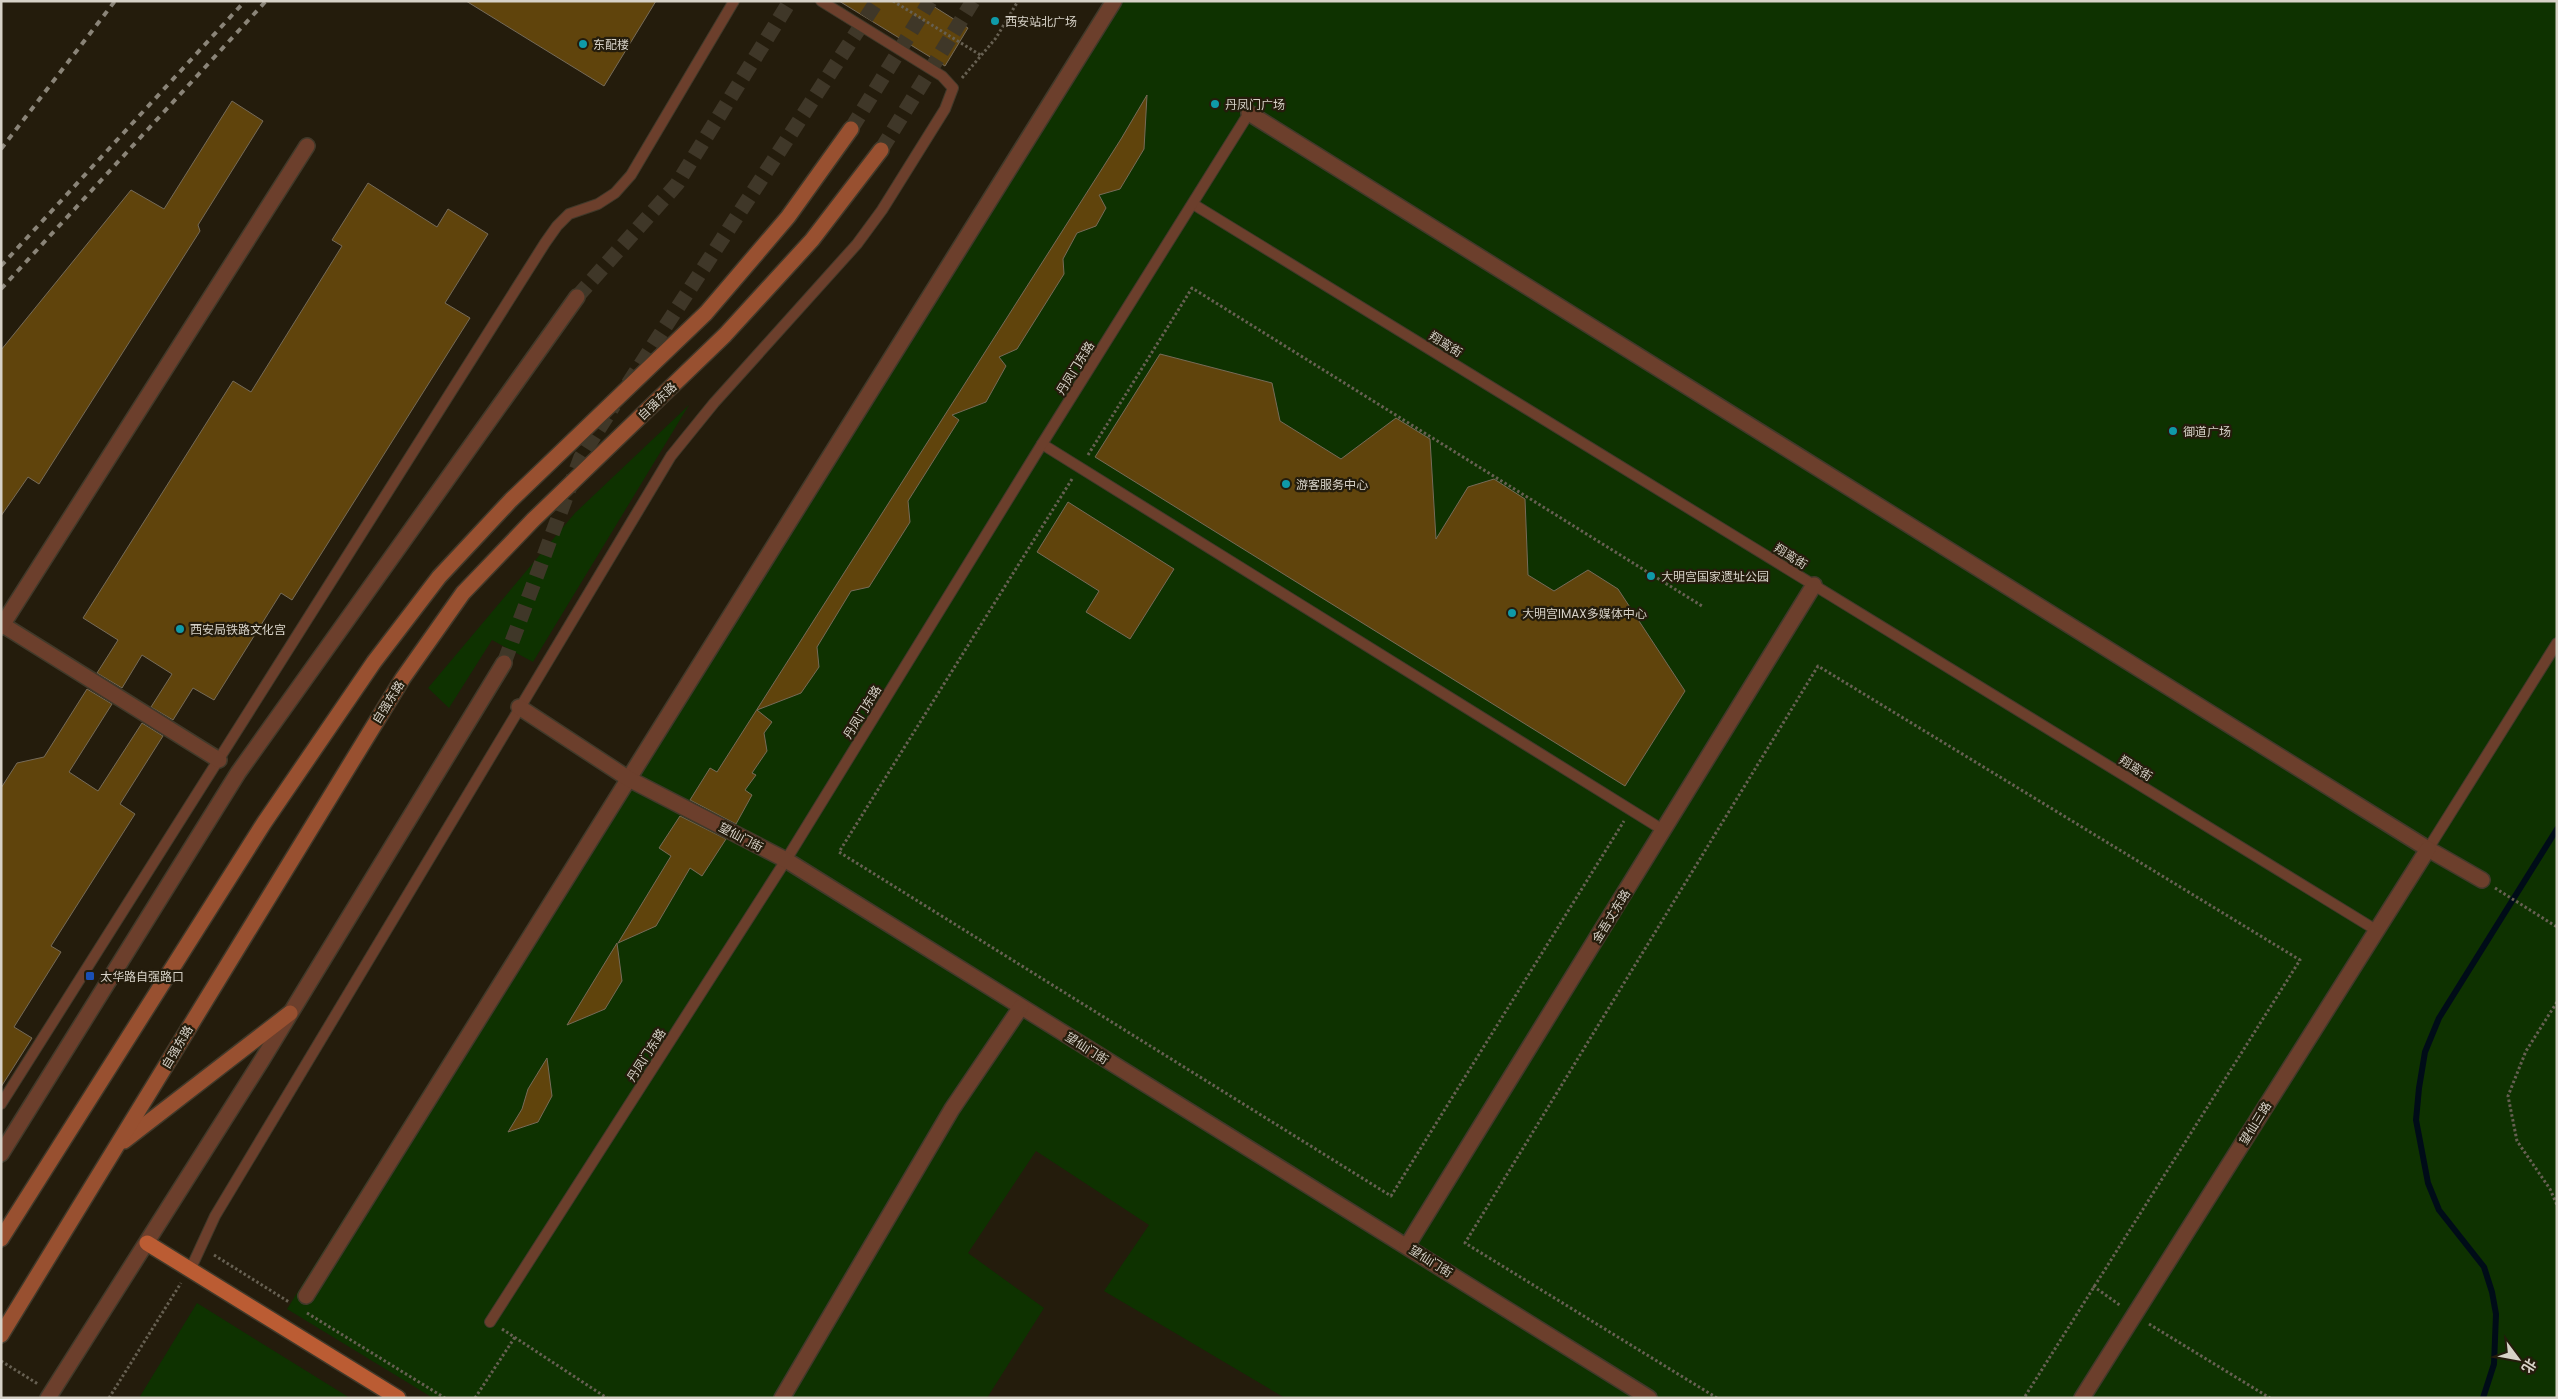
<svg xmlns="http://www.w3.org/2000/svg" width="2558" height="1399" viewBox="0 0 2558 1399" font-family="Poppins,'Noto Sans SC',sans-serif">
  <rect width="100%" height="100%" fill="#241c0c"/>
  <!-- green -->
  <g fill="#0e3200">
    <polygon points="1107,1 2557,1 2557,1398 1285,1398 1104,1291 1149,1225 1036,1151 968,1253 1044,1308 987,1398 433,1398 287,1309"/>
    <polygon points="689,405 533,662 492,640 449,708 428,688 575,513"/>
    <polygon points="197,1303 350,1398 139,1398"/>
  </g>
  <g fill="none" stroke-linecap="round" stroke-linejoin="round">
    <!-- stream -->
    <polyline stroke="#000c18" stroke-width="6" points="2483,1398 2494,1364 2496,1314 2492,1292 2484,1267 2439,1210 2428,1183 2416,1120 2419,1088 2425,1052 2439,1018 2557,829"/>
  </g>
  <!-- building -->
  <g fill="#60440c" stroke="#766b59">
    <polygon points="466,1 656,1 604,86"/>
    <polygon points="839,1 925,1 968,28 945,66"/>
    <polygon points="1147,95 1144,149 1120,189 1099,195 1106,208 1096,226 1077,233 1063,259 1064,274 1017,349 999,357 1006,366 986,402 952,415 959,420 908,501 910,522 869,587 851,591 817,647 819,667 801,693 757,710 772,722 764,733 767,751 752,773 756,775 745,790 752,795 736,824 690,800 710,768 717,772 1121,139"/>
    <polygon points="232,101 263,121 198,225 200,231 39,484 28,477 1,516 1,350 131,190 164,209"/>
    <polygon points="368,183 437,227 448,209 488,234 445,303 470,318 292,600 281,593 214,700 193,688 173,720 151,707 172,674 142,655 122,688 97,673 118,640 83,618 233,381 251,392 342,246 332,240"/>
    <polygon points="1160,354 1272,383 1280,421 1341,459 1396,418 1430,439 1436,539 1468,487 1494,479 1525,499 1528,575 1554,591 1588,570 1618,589 1685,691 1625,786 1095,457"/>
    <polygon points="1068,502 1174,569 1130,639 1086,612 1099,591 1037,552"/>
    <polygon points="87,689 112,704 69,772 98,791 142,723 163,736 120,804 135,814 51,946 61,952 14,1027 32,1038 1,1087 1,788 17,763 44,757"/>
    <polygon points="680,816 726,839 702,876 690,868 656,926 618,943 671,856 659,848"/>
    <polygon points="617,943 622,981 605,1009 567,1025"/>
    <polygon points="547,1058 552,1096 538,1122 508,1132 522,1109 528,1089"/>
  </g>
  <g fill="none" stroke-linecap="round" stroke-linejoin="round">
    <!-- minor-tunnel -->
    <g stroke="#3f3728" stroke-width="15" stroke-dasharray="15 8" stroke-linecap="butt">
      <polyline points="577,297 677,184 790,1"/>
      <polyline points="628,384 877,1"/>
      <polyline points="504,663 581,457 614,405"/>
    </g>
    <!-- secondary-tunnel -->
    <g stroke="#3f3728" stroke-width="15" stroke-dasharray="15 8" stroke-linecap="butt">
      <polyline points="851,129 930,1"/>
      <polyline points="881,150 973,1"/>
    </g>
    <defs>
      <g id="service">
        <polyline points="1193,204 2376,930"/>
        <polyline points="1042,444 1663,830"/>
        <polyline points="2428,849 2557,643"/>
        <polyline points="1,1104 545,243 557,226 569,214 598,204 615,193 631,175 734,1"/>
        <polyline points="191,1268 215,1216 671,456 714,403 857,244 882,210 945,109 953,88 942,76 821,1"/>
        <polyline points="490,1322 786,860 1042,444 1249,113"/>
      </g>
      <g id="pedestrian">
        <polyline points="1249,113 2428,849 2482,880"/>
        <polyline points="306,1296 1114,1"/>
      </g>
      <g id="minor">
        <polyline points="3,625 219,760"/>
        <polyline points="1,627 307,146"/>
        <polyline points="519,707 629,779 786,860 1649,1398"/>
        <polyline points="1407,1246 1814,585"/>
        <polyline points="782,1398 952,1109 1021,1007"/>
        <polyline points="2082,1398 2428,849"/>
      </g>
      <g id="tertiary">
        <polyline points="1,1154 238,773 577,297"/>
        <polyline points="48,1398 262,1060 504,663"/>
      </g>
      <g id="secondary">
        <polyline points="124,1141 290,1013"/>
        <polyline points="1,1239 264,823 374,662 439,577 511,500 706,313 788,217 851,129"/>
        <polyline points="1,1335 403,678 463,593 533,520 725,335 812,240 881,150"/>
      </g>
      <polyline id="primary" points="147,1243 398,1398"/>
    </defs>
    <!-- service casing -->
    <use href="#service" stroke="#41392a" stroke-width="12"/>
    <!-- pedestrian casing -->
    <use href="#pedestrian" stroke="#41392a" stroke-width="18"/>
    <!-- minor casing -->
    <use href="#minor" stroke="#41392a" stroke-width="18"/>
    <!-- tertiary casing -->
    <use href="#tertiary" stroke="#41392a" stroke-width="18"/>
    <!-- secondary casing -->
    <use href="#secondary" stroke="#41392a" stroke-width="18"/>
    <!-- primary casing -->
    <use href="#primary" stroke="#41392a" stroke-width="18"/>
    <!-- path -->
    <g stroke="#676052" stroke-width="3" stroke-dasharray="2.5 2.5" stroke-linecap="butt">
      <polyline points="893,1 982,56"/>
      <polyline points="962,78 996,38 1018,1"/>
      <polyline points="1088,455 1192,288 1702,606"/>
      <polyline points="1072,479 839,852 1391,1196 1624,821"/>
      <polyline points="2495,888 2557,927"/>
      <polyline points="2557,1002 2526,1051 2508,1096 2517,1141 2550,1189 2557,1205"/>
      <polyline points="214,1255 289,1302"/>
      <polyline points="2093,1286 2121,1306"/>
      <polyline points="307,1313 445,1398"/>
      <polyline points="2149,1324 2270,1398"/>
      <polyline points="502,1329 607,1398"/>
      <polyline points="1,1361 38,1384"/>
      <polyline points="109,1398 181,1283"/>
      <polyline points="475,1398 515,1337"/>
      <polyline points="1717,1398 1465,1243 1818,666 2300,960 2024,1398"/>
    </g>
    <!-- service -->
    <use href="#service" stroke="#6c3f2c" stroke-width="10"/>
    <!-- pedestrian -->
    <use href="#pedestrian" stroke="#6c3f2c" stroke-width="15"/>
    <!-- minor -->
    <use href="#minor" stroke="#6c3f2c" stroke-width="15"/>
    <!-- tertiary -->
    <use href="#tertiary" stroke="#6c3f2c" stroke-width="15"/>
    <!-- secondary -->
    <use href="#secondary" stroke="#985030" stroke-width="15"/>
    <!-- primary -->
    <use href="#primary" stroke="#bb5c33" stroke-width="15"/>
    <!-- rail -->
    <g stroke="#8a8478" stroke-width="4" stroke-dasharray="6 6" stroke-linecap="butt">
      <polyline points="1,149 115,1"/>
      <polyline points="1,266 245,1"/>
      <polyline points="1,289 266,1"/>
    </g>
  </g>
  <!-- markers -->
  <g fill="#0f9aa8" stroke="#241c0c" stroke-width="2">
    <circle cx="995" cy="21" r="5"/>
    <circle cx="583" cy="44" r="5"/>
    <circle cx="1215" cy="104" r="5"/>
    <circle cx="2173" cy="431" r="5"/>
    <circle cx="1286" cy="484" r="5"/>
    <circle cx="1651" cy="576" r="5"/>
    <circle cx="1512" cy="613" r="5"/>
    <circle cx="180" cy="629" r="5"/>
  </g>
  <rect fill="#1a4fb4" stroke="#241c0c" stroke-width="2" x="85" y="971" width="10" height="10" rx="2.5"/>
  <g text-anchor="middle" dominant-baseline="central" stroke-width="4.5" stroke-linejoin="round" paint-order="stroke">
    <!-- poi labels -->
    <g font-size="12" fill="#d7d2c8" stroke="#241c0c" text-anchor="start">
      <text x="1005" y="21">西安站北广场</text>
      <text x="593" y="44">东配楼</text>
      <text x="1225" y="104">丹凤门广场</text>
      <text x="2183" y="431">御道广场</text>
      <text x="1296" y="484">游客服务中心</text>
      <text x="1661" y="576">大明宫国家遗址公园</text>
      <text x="1522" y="613">大明宫IMAX多媒体中心</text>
      <text x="190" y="629">西安局铁路文化宫</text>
      <text x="100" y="976">太华路自强路口</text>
    </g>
    <!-- street labels -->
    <g font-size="12" fill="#d7d2c8" stroke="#241c0c">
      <text transform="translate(1446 344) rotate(32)">翔鸾街</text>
      <text transform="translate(1075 368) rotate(-58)">丹凤门东路</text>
      <text transform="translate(657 401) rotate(-44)">自强东路</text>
      <text transform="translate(1791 556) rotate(32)">翔鸾街</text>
      <text transform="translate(388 702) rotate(-58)">自强东路</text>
      <text transform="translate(862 712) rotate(-58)">丹凤门东路</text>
      <text transform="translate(2136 768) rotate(32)">翔鸾街</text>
      <text transform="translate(741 837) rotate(28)">望仙门街</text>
      <text transform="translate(1611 916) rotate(-58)">金吾丈东路</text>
      <text transform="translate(177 1047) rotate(-59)">自强东路</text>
      <text transform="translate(1087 1048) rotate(32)">望仙门街</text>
      <text transform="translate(646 1055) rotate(-57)">丹凤门东路</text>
      <text transform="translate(2255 1123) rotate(-58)">望仙三路</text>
      <text transform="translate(1431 1261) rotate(32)">望仙门街</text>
    </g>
  </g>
  <!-- border -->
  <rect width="2558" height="1399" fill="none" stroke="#d7d2c8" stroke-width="5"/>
  <!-- north arrow -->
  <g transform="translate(2518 1359) rotate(122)" stroke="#241c0c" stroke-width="4" paint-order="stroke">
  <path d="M0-4L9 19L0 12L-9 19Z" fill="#d7d2c8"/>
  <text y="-8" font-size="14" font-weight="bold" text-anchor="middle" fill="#d7d2c8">北</text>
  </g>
</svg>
